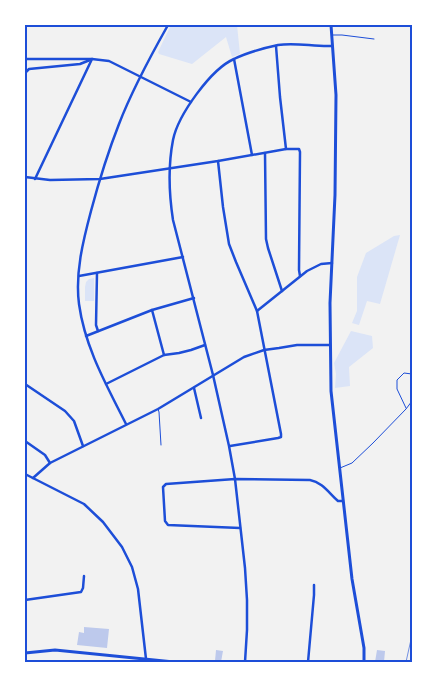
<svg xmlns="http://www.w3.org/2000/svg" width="437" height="687" viewBox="0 0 437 687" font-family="'Asap Condensed',sans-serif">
  <rect width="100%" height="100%" fill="#f2f2f2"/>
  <!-- green -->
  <g fill="#dbe4f7">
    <polygon points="171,25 237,25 240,54 232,57 226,37 192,64 159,54 158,52"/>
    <polygon points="400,235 380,304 367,301 359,325 352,323 357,311 357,277 366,253 394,236"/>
    <polygon points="94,278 94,301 85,301 85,287 86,282 89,279"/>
    <polygon points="351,331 372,336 373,348 349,367 350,386 335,388 336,374 334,363"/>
  </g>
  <!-- building -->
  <g fill="#bdc9ec">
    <polygon points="84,627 109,629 107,648 77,645 79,632 84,633"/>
    <polygon points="216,650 223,651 221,662 215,661"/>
    <polygon points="377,650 385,651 384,662 375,662"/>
  </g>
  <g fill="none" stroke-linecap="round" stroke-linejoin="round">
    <!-- service -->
    <g stroke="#1d4ed8" stroke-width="1">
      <polyline points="332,35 342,35 374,39"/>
      <polyline points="406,408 397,389 397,380 404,373 412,374"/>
      <polyline points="158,409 159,412 161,445"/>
      <polyline points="340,468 352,463 373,443 406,409 412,401"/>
    </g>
    <!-- minor -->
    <g stroke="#1d4ed8" stroke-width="2.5">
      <polyline points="276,46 280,97 286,149"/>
      <polyline points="25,59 92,59 109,61 191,102"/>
      <polyline points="234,59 252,155"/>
      <polyline points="25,73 29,69 80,64 90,60"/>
      <polyline points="265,153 266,239 268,248 282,291"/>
      <polyline points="218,161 223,207 229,244 236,262 257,311 281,434 281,437 278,438 230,446"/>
      <polyline points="25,177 50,180 100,179 218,161 286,149 299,149 300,152 299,270 300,276"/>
      <polyline points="35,179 92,59"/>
      <polyline points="97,273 96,325 98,331"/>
      <polyline points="79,276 183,257"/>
      <polyline points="152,310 164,355"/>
      <polyline points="257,311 307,271 321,264 332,263"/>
      <polyline points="86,336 152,310 194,298"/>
      <polyline points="25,384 65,411 74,421 83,446"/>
      <polyline points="106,384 164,355 179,353 191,350 205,345"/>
      <polyline points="194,388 201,418"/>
      <path d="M126,424c-19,-38 -41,-76 -47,-120 -4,-31 4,-63 12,-93 8,-30 17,-59 28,-87 13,-34 31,-67 49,-99"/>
      <polyline points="25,441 45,455 50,463"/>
      <polyline points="25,474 84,504 103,522 122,547 132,567 138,589 146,659"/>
      <polyline points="33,478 50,463 158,409 244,357 264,350 279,348 297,345 330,345"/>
      <path d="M240,528l-72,-3 -3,-4 -2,-34 3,-3 69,-5 75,1c12,2 19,13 28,21h5"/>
      <polyline points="25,600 81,592 83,588 84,576"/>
      <path d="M245,662l2,-32v-30l-2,-32 -10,-89 -6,-33 -16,-71 -40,-155c-4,-26 -5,-54 0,-80 5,-25 38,-71 61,-81 14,-7 30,-11 44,-14 18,-3 36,2 54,1"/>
      <polyline points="308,662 314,595 314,585"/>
    </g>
    <!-- tertiary -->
    <g stroke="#1d4ed8" stroke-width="3">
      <polyline points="331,25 336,95 335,195 330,303 331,391 352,579 364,648 364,662"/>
      <polyline points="25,653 55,650 174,662"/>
    </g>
    <!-- rail -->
    <polyline stroke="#7290e2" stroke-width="1" points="406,662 412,635"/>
  </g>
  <!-- border -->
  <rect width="437" height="687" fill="none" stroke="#ffffff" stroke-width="52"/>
  <rect x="26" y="26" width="385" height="635" fill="none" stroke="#1d4ed8" stroke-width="2"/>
</svg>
